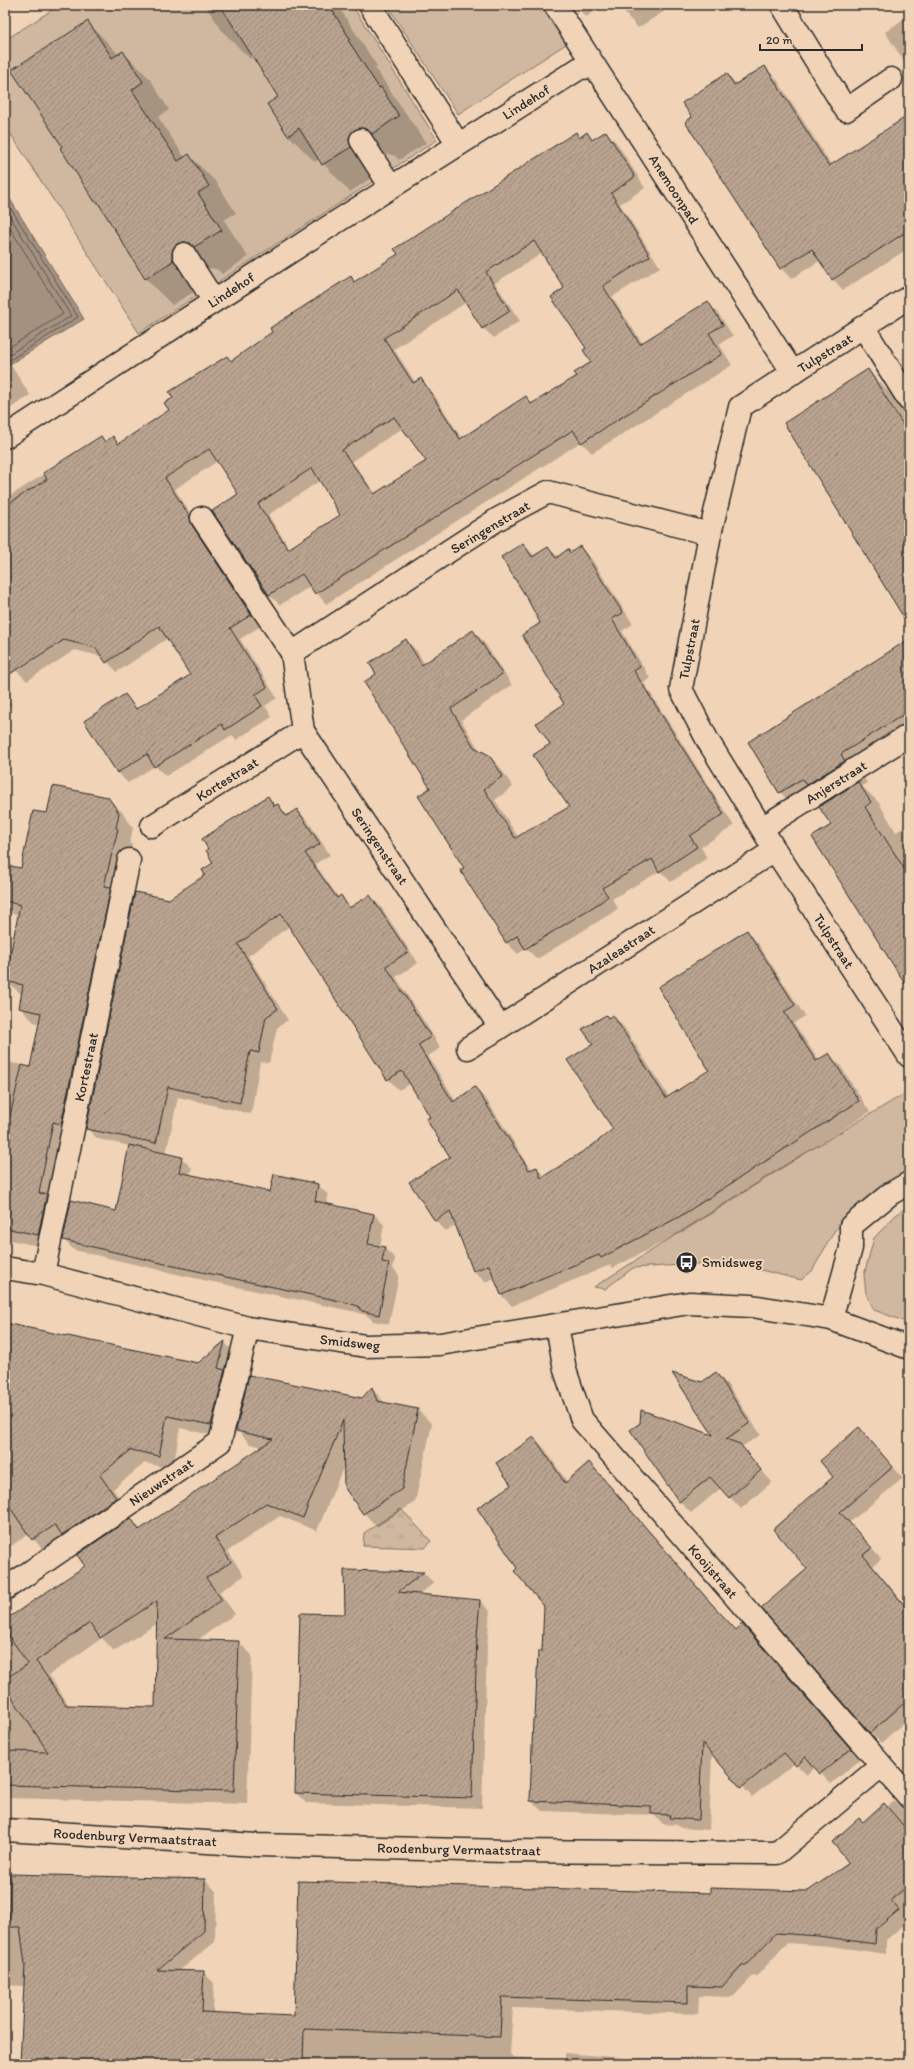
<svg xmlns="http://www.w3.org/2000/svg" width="914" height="2069" font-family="Itim,sans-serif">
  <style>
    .green { fill: #d0b8a0; stroke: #7e7266 }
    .park { fill: url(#park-tufts); stroke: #7e7266 }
    .water { fill: #a49180; stroke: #74685e }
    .shadow { fill: #0003; fill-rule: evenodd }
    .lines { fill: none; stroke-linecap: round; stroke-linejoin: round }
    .shore { stroke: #5b544d; stroke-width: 1 }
    .building { fill: url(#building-hatch); stroke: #2b2b2b; fill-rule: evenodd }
    .minor-casing { stroke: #2b2b2b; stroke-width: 25 }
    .minor { stroke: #f1d4b7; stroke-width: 22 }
    .labels { text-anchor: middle; stroke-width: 4; stroke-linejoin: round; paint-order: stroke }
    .street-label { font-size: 14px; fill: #2b2b2b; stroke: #f1d4b7 }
    .poi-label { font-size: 14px; fill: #2b2b2b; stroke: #f1d4b7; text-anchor: start }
  </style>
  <defs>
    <pattern id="park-tufts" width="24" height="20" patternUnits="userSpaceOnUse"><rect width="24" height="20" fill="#d0b8a0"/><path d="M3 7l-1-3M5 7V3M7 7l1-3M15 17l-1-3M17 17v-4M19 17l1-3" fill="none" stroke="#b39e8a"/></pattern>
    <pattern id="building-hatch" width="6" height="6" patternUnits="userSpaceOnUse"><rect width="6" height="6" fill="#baa490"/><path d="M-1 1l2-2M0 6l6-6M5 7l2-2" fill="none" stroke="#978676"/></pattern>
  </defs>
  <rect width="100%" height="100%" fill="#f1d4b7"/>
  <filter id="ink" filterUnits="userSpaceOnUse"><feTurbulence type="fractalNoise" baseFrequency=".025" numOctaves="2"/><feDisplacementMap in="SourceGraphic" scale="8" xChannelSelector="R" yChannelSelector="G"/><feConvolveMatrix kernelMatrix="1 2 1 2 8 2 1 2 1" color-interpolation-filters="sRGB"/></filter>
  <g filter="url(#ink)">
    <!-- green -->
    <path class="green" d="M60,5h292l85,135 -298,193 -134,-208v-85z
      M387,5h154l25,39 -108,70z
      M909,1091v78l-74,61 -23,41 -11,9 -72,-18 -96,6 -28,21 -11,-2 190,-121z
      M906,1208l3,4v111l-35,-13 -8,-17 -2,-18 10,-37 22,-23z"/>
    <!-- park -->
    <path class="park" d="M401,1509l30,32 -6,7 -62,-2 1,-13z"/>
    <!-- water -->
    <path class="water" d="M5,191l79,128 -79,48z"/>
    <!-- shadow -->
    <path class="shadow" d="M205,5h130l7,7 35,54 -2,2 51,75 -27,17 -4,-4 -7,-2 -7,2 -4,18 -27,18 -31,-33 -4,3 -27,-27 -8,-38 -26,-41 -4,3 -27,-27z
      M574,5h29l-17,12z
      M620,5h54l-36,23 -10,-11z
      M909,15v54l-24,-37z
      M88,22l31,33 4,-3 27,27 19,31 -11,7 27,41 4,-3 27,27 20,31 -12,7 24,37 -26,17 -4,-4 -7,-2 -7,2 -4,18 -28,17 -27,-27 -41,-68 -8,-8 -35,-54 3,-1z
      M765,67l11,11 56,88 77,-50v132l-66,42 -10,-11 -12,-19 -30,19 -10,-11 -88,-150 34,-43 10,9z
      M606,132l11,11 28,45 -25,16 40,63 -48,30 31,47 65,-41 10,10 15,23 -14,8 13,21 -140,88 -11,-11 -255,162 -15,-18 -31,19 -11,-10 -56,-84 27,-17 -22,-33 -43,28 86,137 -21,13 37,59 -12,8 7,11 -36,23 -4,-5 -66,41 -11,-10 -27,17 -10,-10 -33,-52 40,-25 13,13 53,-34 -23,-37 -51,34 -14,-15 -28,-7 -48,31 -22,-22v-160l96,-61 5,4 7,-4 6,6 51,-33 57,-54 5,5 119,-84 4,4 44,-28 176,-120 5,4 7,-4 6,6zM543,253l23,36 26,73 -14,15 -45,27 -7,-6 -64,41 -31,-49 -10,-10 -5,3 -22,-34 73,-47 16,26 11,10 26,-17 -25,-38zM403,428l25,33 -52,33 -24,-33zM321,480l20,36 -51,33 -22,-34z
      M5,356l25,39 -25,17z
      M868,370l22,23 13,20h6v211z
      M523,544l12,12 13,-8 10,9 10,-6 3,2 9,-6 11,11 42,66 -11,7 28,47 -6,5 90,143 -33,21 6,11 -36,24 -11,-11 -48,28 6,9 -6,5 -75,46 -11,-11 -8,6 -11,-11 -46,-72 4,-3 -34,-80 -53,-114 28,-34 11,11 8,14 48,-34 11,11 28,43 -51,35 19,31 9,5 11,11 13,20 -18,13 23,37 52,-30 -18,-62 13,-40 -24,-82z
      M909,641v106l-46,29 4,7 -5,3 17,17 17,29 13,-8v164l-76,-162 -7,-22 -3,-3 -21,14 -22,-23z
      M5,697l7,7 -7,6z
      M267,797l21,19 9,-6 11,11 22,34 -15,9 24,34 1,-1 11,10 19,-11 11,11 37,56 -22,14 45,71 -13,8 28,45 19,-12 11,10 46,71 5,-1 8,7 48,-30 21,-17 -20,-84 15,-26 4,-3 11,11 45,70 41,-27 37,-139 10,11 48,74 -11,7 25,38 10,-7 11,11 30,47 -180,116 -77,40 -3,-3 -98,41 -11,-11 -6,-17 -10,4 -11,-11 -18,-46 -10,6 -11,-11 16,-63 -20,-40 -20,-34 -12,7 -11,-11 -98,-153 -42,30 40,64 -11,8 -8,35 -9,-1 -9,52 -73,-17 -12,57 15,4 11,10 -2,7 81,18 4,-18 43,10 10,10 -2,9 48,10 10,11 -4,22 4,1 11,10 -2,10 6,7 -10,49 -16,-3 -5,-5 -12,-4 -167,-35 -115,-27 -10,-10 52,-28 14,-66 -32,-7 -11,-10 82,-229 38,-25z
      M108,798l15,15 10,15 -3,15 2,2 -13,52 -66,352 -48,-10v-176l3,3v-4l22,5 10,-43 -6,-2 -14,-14 2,-13 -17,-15 14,-65 -14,-3v-46l16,3 27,-55z
      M5,1335l193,29 27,-21 13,13 -13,82 -45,-10 -7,41 -28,-6 -32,26 16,23 -83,41 -17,-19 -24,16z
      M716,1373l11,11 34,51 -20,12 31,35 -31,27 -20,-21 -30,25 -11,-11 -49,-71 85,6 -14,-54z
      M372,1389l14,15 32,6 14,14 -17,78 -38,25 -13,-14 -19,-50 -28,68 -37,-15 -52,35 16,25 -25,16 16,22 -39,27 42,1 14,13 -5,149 -242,-6v-176l81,-56 45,-47 10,11 122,-83 -13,-3 -13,-14 125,-31zM158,1623l-2,85 -86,-1 -21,-32 53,-37 12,13z
      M859,1428l44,50 -54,45 32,36 -8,7 34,41 2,-2v113l-28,25 -11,-11 -62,-163 27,-92z
      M534,1438l11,11 22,33 32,-9 121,140 16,18 6,-6 11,11 107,124 -29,24 -15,-17 -9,8 -12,-12 -43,34 -40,-44 -3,77 -28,-2 -4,-3 -14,-1 -9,-9 -112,-4 -11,-10 14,-195 -27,-37 -6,-83z
      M345,1571l79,2 10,10 -16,12 62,6 10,10 -3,36 -5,161 -176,-5 -10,-10 50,-178z
      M895,1801l10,9h4v111l-23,19v14l-56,-8 -43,-3 -30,33h-4l-20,21 -34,-1 -1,18 -185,-6 -3,46 3,3 52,3v-7l61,5h62l5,5 21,1h-693l3,-78 -19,-1v-110l200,5 11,11 -1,51 -36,29 24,1 11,11 -1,31 82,3 416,-123 97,-2 43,-29 12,-40z
      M747,2060l32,1 3,3h-35z"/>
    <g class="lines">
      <!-- shore -->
      <path class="shore" d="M5,199l73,118 -73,46
        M5,208l66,108 -66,41
        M5,220l58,94 -58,36"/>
    </g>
    <!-- building -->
    <path class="building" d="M220,5h109l21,34 -2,1 31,48 2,-1 18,29 -27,18 -5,-5 -6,-1 -7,2 -4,5 -1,5 2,7 -29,18 -23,-37 -11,8 -21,-32 11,-7z
      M88,21l24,37 11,-7 20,31 -11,8 46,71 11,-7 20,32 -11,7 24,37 -28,17 -4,-4 -6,-1 -7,2 -4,5 -1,5 1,7 -28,18 -48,-78 -2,1 -35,-54 2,-2 -51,-76z
      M765,66l64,100 80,-51v115l-77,50 -20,-31 -32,20 -95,-147 7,-5 -10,-14 45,-30 7,12z
      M606,131l29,46 -24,16 39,63 -47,30 37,58 68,-43 15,24 -14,8 13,21 -141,89 -8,-13 -258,164 -13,-20 -33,21 -57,-84 26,-17 -29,-45 -44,29 25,39 2,8 59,90 -21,13 37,59 -12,8 7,11 -37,24 -3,-6 -68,43 -7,-13 -30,19 -33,-52 41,-27 11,15 54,-34 -31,-49 -53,37 -10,-15 -32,-8 -59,37v-171l42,-27 -4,-6 58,-37 4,6 8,-6 5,8 51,-34 -5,-7 9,-5 -4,-6 58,-36 4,5 41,-29 -2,-4 81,-52 3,6 44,-28 -4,-5 182,-117 3,6 8,-6 5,8zM534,241l30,47 -13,9 35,51 -3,2 8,12 -17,11 3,3 -46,28 -5,-8 -66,43 -39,-61 -8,5 -29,-45 74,-48 24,39 28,-18 -24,-39zM394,417l32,44 -52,33 -32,-44zM312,468l28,47 -52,34 -30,-45z
      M868,369l41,65v192l-125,-203z
      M523,543l9,14 16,-10 8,11 12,-9 2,4 10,-7 43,67 -11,6 28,48 -6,4 90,143 -34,22 7,11 -38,25 -7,-13 -50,29 6,8 -7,6 -76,47 -8,-13 -11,7 -46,-73 4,-2 -46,-72 12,-8 -66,-106 12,-8 -7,-11 37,-24 16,26 51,-35 29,44 -51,35 23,38 15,8 14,21 -19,13 31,49 54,-31 -36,-52 17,-11 -14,-21 28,-19 -42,-69 18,-12 -13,-25 -26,-41z
      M909,639v72l-68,43 4,7 -39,24 -4,-6 -23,14 -31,-51z
      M858,782l13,20 -6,5 44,69v114l-97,-153 19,-12 -12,-18z
      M53,786l55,11 11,16 -3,15 2,1 -14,57 7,1 -50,237 -8,-2 -14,71 8,1 -9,41 -33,-7v-109l4,1 13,-55 8,2 11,-54 -22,-5 4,-23 -18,-4 15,-76 -15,-4v-36l16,3 12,-57 14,2z
      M268,796l6,10 4,-2 8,12 11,-7 23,35 -15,9 32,45 4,-3 8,13 21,-13 38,57 -22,14 45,71 -13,8 35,57 22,-15 54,83 8,-3 4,11 52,-33 20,-16 -46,-69 26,-16 -11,-15 24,-14 2,3 5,-3 53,83 43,-28 -51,-83 89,-57 48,75 -11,7 32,49 13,-8 30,48 -180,116 -78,41 -2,-3 -98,40 -12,-30 -16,6 -23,-60 -15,10 -26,-39 41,-25 -24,-38 4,-2 -28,-46 -15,9 -106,-166 -43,30 40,65 -12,8 -7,36 -9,-2 -10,52 -72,-16 -12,56 -70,-14 49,-237 34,7 36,-24 -3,-5 11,-7 -7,-13 2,-1 -6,-10z
      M129,1145l53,12 -3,15 91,20 4,-18 44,10 -3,17 59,13 -6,30 17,3 -3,15 7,1 -10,52 -17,-4 -4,-5 -13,-4 -167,-35 -115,-27 8,-40 45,11z
      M5,1323l193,40 27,-22 -7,27 7,2 -14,55 -44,-9 -8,40 -28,-6 -31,25 16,23 -54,37 -7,-10 -23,15 -27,-40z
      M716,1372l34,51 -24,16 14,5 21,26 -32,28 -19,-21 -31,25 -49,-72 10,-7 1,-13 72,25 -41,-62 30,9z
      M249,1375l113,23 10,-11 5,14 41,8 -16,80 -39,25 -19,-27 -1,-67 -40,98 -37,-15 -51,35 16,24 -25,16 16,22 -57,39 74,2 -5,150 -229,-6v-34l43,1 -43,-65v-8l23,-15 -23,-34v-10l80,-54 -8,-11 54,-37 8,12 134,-91 -37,-8zM157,1601l-2,106 -89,-2 -30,-44 54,-38 10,15z
      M859,1427l34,40 -53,45 32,36 -9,7 46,56v88l-39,34 -109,-125 46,-39 -34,-40 60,-52 -13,-16z
      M534,1437l31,46 24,-21 121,140 26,28 6,-6 109,125 -31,25 -14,-17 -10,9 -12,-13 -43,35 -39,-45 -3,77 -30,-2 1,-3 -19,-1v-8l-121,-5 3,-82h2l3,-68h4l2,-45 -30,-35 3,-3 -40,-60 34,-23 -15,-22z
      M344,1570l80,2 -26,20 82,8 -3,36 -5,162 -177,-5 5,-180 45,1z
      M884,1803l25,29v53l-18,15 8,10 -23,19 -1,15 -57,-8 -42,-3 -30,32h-4l-20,22 -34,-1v17l-186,-6 -2,40 -196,-8 -1,35h-283l5,-100 -5,-37h-11l1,-53 195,5 -1,52 -47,39 47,1 -2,41 92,4 4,-135 412,12v-5l98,3 41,-28 -17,-21 27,-24 4,4z"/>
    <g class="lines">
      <defs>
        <path id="minor" d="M370,5l88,139
          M555,5l238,368
          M782,5l64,105 45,-31
          M361,140l30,47
          M184,254l30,47
          M909,297l-169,110 -30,127 -29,155 27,52 67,109 134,206
          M864,328l45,72
          M5,437l328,-213 247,-156 15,-1
          M202,518l90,135 11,78 197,296
          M292,653l206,-134 50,-27 162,42
          M152,826l151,-95
          M762,828l147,-93
          M468,1048l307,-198
          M5,1268l38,6 205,54 118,18 74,-2 249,-41 63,3 79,13 78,29
          M43,1274l86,-414
          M831,1319l20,-71v-22l39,-32 19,-11
          M557,1325l8,45 17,50 327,377
          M5,1589l215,-147 28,-114
          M5,1830l252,15 249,6 271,2 104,-87"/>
      </defs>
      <!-- minor casing -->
      <use href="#minor" class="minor-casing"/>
      <!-- minor -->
      <use href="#minor" class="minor"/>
    </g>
  </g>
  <!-- icons -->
  <defs>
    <symbol id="bus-disc" viewBox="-11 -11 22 22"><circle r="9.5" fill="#2b2b2b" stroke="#f1d4b7"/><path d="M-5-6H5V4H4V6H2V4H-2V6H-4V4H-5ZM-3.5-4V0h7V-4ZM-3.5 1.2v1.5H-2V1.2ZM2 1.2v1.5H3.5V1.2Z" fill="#fff"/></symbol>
  </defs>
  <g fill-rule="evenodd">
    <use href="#bus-disc" x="674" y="1250" width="25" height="25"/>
  </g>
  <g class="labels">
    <!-- street labels -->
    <g class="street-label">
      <text transform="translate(526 102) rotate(-32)" y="5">Lindehof</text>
      <text transform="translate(674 189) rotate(57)" y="5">Anemoonpad</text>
      <text transform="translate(231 290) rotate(-33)" y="5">Lindehof</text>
      <text transform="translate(825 353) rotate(-32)" y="5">Tulpstraat</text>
      <text transform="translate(490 527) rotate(-31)" y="5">Seringenstraat</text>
      <text transform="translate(689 649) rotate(-79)" y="5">Tulpstraat</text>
      <text transform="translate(227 779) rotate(-32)" y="5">Kortestraat</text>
      <text transform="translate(836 782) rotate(-32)" y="5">Anjerstraat</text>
      <text transform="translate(380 846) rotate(56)" y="5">Seringenstraat</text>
      <text transform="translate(834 941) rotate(57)" y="5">Tulpstraat</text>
      <text transform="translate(621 949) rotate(-33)" y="5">Azaleastraat</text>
      <text transform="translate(86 1067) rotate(-78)" y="5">Kortestraat</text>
      <text transform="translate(350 1342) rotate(6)" y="5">Smidsweg</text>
      <text transform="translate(161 1482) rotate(-34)" y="5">Nieuwstraat</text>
      <text transform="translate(713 1571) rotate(49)" y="5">Kooijstraat</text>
      <text transform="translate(135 1837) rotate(3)" y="5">Roodenburg Vermaatstraat</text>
      <text transform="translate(459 1849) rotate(1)" y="5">Roodenburg Vermaatstraat</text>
    </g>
    <!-- poi labels -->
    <g class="poi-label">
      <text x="702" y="1267">Smidsweg</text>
    </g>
  </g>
  <!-- margin -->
  <rect width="914" height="2069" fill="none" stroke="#f1d4b7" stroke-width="20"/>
  <rect x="10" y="10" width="894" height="2049" fill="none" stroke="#2b2b2b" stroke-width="1.5" filter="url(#ink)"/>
  <!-- scale -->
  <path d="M760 44v6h102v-6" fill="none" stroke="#2b2b2b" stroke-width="2"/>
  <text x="766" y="44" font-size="12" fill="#2b2b2b" stroke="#f1d4b7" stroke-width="3" paint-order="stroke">20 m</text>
</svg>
